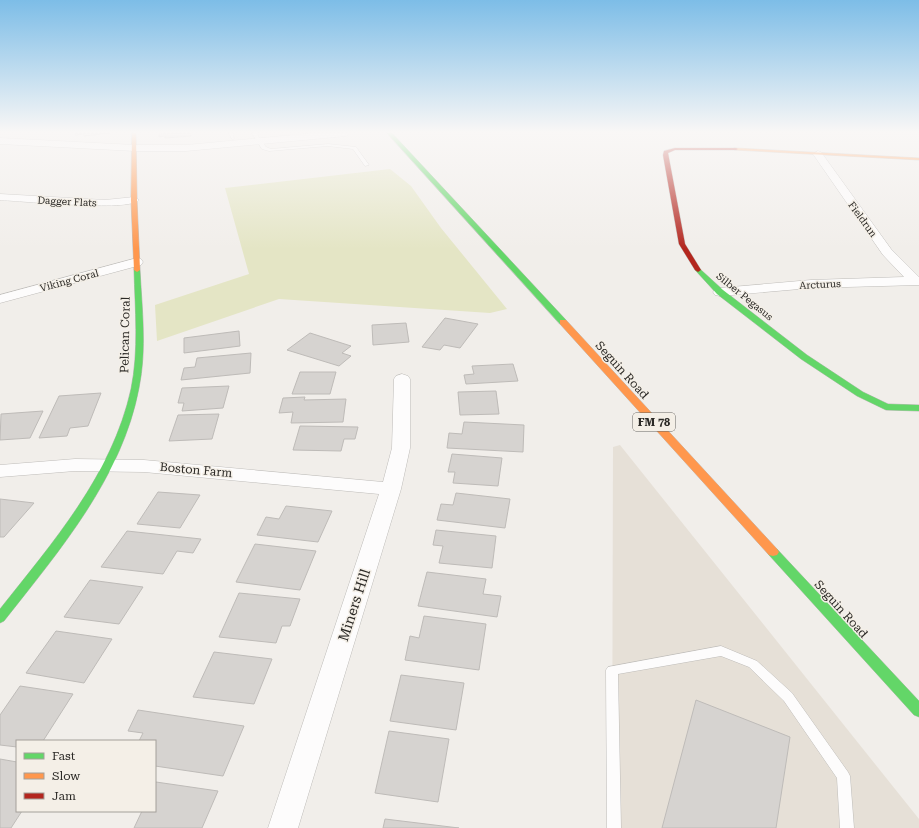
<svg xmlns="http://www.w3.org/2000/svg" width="919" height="828" font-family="'Roboto Serif',serif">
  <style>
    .built { fill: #e6e0d7 }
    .green { fill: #e4e5c5 }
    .building { fill: #d6d3d0; stroke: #bebbb8 }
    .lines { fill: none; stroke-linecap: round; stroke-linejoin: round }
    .lane-casing { stroke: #bebcb9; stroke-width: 1 }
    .street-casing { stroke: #bebcb9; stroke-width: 1 }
    .fast-casing { stroke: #bebcb9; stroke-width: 1 }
    .slow-casing { stroke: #bebcb9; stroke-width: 1 }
    .jam-casing { stroke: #bebcb9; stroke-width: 1 }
    .lane { fill: #fdfcfc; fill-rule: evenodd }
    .street { fill: #fdfcfc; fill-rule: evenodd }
    .fast { fill: #63d668; fill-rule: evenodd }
    .slow { fill: #ff974d; fill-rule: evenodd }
    .jam { fill: #b3261e; fill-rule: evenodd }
    .labels { text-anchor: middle; stroke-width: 3; stroke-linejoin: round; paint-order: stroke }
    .far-street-label { font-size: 10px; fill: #2b2926; stroke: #f4efe7 }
    .shield { fill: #f4efe7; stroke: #676460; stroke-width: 1 }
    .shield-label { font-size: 11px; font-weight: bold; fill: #2b2926 }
    .street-label { font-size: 12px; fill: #2b2926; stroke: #f4efe7 }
    .near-street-label { font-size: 14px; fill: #2b2926; stroke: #f4efe7 }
  </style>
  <rect width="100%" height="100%" fill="#f1eeea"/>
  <!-- built -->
  <path class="built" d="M620,445l299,374v9h-307l1,-381z"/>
  <!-- green -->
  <path class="green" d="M390,169l21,17 30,42 66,81 -17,4 -211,-14 -122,42 -2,-36 94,-31 -24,-86z"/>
  <!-- building -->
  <path class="building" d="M75,133h35l-26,3v-2l-9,1z
    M191,133v3l-26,2v-2l-6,1v-3z
    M445,318l33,6 -18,24 -16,-3 -4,5 -18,-3z
    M406,323l3,19 -36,3 -1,-20z
    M239,331l1,15 -56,7v-15z
    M310,333l41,13 -9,7 9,3 -12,10 -52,-16z
    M251,353l-1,20 -69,7 3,-12 11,-1 2,-9z
    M513,364l5,17 -52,3 -2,-9 10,-1 -2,-8z
    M300,372h36l-6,22h-38z
    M229,386l-6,22 -41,3 2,-8h-6l4,-15z
    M496,391l3,23 -39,1 -2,-23z
    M101,393l-13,33 -18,2 -3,8 -28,2 20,-42z
    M305,397l-1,3 42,-1 -3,23 -52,1 2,-11 -14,1 4,-15z
    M43,411l-13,27 -30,2 1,-26z
    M219,414l-7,25 -43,2 9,-26z
    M464,422l60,3 -1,27 -76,-4 2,-15 13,1z
    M300,426l58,1 -3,12h-11l-3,12 -48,-1z
    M452,454l50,4 -4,28 -45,-3 2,-11h-7z
    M158,492l42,3 -20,33 -43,-4z
    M456,493l54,6 -5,29 -68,-8 4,-16 12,1z
    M0,499l34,4 -30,34h-4z
    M286,506l46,5 -14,31 -61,-7 9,-18 13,2z
    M436,530l60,6 -4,32 -53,-5 4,-17 -10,-1z
    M127,531l74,8 -8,14 -16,-2 -14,23 -62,-7z
    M255,544l61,7 -16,39 -64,-8z
    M427,572l59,7 -3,15 18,2 -4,21 -79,-11z
    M90,580l53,7 -24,37 -55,-7z
    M239,593l61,6 -10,27h-8l-6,17 -57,-6z
    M424,616l62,8 -7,46 -74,-10 5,-24 9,2z
    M56,631l56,8 -28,44 -58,-10z
    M214,652l58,7 -18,45 -61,-7z
    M401,675l63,8 -8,47 -66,-9z
    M20,686l53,8 -30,47h-26v6l-17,-2v-30z
    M696,700l94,37 -14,91h-114z
    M138,710l106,16 -21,50 -68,-10v-25h-16l4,-8 -15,-2z
    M389,731l60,8 -11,63 -63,-9z
    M0,759l17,3v49h5l-11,17h-11z
    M156,782l62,9 -16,37h-68l8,-17h13v-26z
    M385,819l74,9h-76z"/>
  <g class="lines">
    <defs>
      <path id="lane" d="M229,133h4l1,6h-2z
        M252,133h4l10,14 5,2 57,-5 28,3 13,18 -4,1 -12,-17 -25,-3 -59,5 -7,-2z
        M721,646l36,15 35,32 56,79 2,4 4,52h-14l-3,-50 -53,-77 -35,-34 -28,-11 -103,18 3,154h-14l-1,-158 2,-3z"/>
      <path id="street" d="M315,133h35l-4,3 -160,15h-51l-135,-7v-6l135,7h51z
        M818,151l3,1 70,97 28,28v8l-108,3 -91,8 -5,-1 -2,-3 2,-3 5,-1 91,-8 93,-3 -21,-22 -70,-101z
        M0,194l105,6 29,-3 5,3c-9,12 -119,1 -139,0z
        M137,258l4,1 2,3 -2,3 -141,38v-8z
        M402,374l6,2 2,3v69l-9,41 -103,339h-30l111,-334 -235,-22 -69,-1 -75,6v-12l75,-6 69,1 239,22 9,-34 2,-69 2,-3z"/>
      <path id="fast" d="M387,133h5l174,187v4h-6z
        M137,268l3,2c2,39 7,79 -1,118 -17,90 -80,163 -135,233l-4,2v-14c53,-67 112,-134 131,-220 8,-39 4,-80 3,-119z
        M698,268l2,1 23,21 84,65 56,37 25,12 31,1v6l-33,-1 -29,-14 -56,-37 -84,-65 -21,-23 -1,-1z
        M773,548l4,1 142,152v16l-5,-2 -145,-160 -2,-3 2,-3z"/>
      <path id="slow" d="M132,133h4l1,67 3,70 -3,2 -3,-2 -3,-70z
        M736,148l183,10v2l-185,-10v-2z
        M560,320h6l211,229 2,3 -2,3 -4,1 -4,-1 -209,-231z"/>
      <path id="jam" d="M675,148h61l2,1 -2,1h-61l-7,3 17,91 16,26 -3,2 -3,-2 -16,-26 -16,-89 1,-4z"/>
    </defs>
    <!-- lane casing -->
    <use href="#lane" class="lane-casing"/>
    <!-- street casing -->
    <use href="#street" class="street-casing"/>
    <!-- fast casing -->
    <use href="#fast" class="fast-casing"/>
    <!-- slow casing -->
    <use href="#slow" class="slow-casing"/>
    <!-- jam casing -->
    <use href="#jam" class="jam-casing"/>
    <!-- lane -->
    <use href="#lane" class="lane"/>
    <!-- street -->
    <use href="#street" class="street"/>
    <!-- fast -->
    <use href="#fast" class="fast"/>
    <!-- slow -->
    <use href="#slow" class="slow"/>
    <!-- jam -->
    <use href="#jam" class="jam"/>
  </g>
  <!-- sky -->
  <linearGradient id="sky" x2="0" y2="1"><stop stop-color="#7dbde7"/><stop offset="0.53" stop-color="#f9f7f6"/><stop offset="1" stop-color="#f9f7f6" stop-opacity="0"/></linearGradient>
  <rect width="919" height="249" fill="url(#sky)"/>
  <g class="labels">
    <!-- far-street labels -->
    <g class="far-street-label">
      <text transform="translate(67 201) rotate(3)" y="4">Dagger Flats</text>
      <text transform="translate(863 219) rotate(54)" y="4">Fieldrun</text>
      <text transform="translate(69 280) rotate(-15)" y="4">Viking Coral</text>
      <text transform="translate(820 284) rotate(-3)" y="4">Arcturus</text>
      <text transform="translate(745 296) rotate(39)" y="4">Silber Pegasus</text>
    </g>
    <!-- shield labels -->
    <rect class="shield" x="633" y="413" width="42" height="18" rx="3"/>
    <g class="shield-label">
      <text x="654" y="426">FM 78</text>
    </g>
    <!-- street labels -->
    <g class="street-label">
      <text transform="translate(125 335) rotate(-89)" y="4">Pelican Coral</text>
      <text transform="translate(622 370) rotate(48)" y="4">Seguin Road</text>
      <text transform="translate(196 470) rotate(5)" y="4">Boston Farm</text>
      <text transform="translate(841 609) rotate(48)" y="4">Seguin Road</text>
    </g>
    <!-- near-street labels -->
    <g class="near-street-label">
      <text transform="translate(354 605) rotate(-72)" y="5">Miners Hill</text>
    </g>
  </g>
  <!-- legend -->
  <rect x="16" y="740" width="140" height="72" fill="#f4efe7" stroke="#a4a09a"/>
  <rect x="24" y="753" width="20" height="6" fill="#63d668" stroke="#a4a09a"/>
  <text x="52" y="760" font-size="12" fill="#2b2926">Fast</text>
  <rect x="24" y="773" width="20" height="6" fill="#ff974d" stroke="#a4a09a"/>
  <text x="52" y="780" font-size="12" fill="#2b2926">Slow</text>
  <rect x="24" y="793" width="20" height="6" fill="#b3261e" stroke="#a4a09a"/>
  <text x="52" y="800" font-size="12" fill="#2b2926">Jam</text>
</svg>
